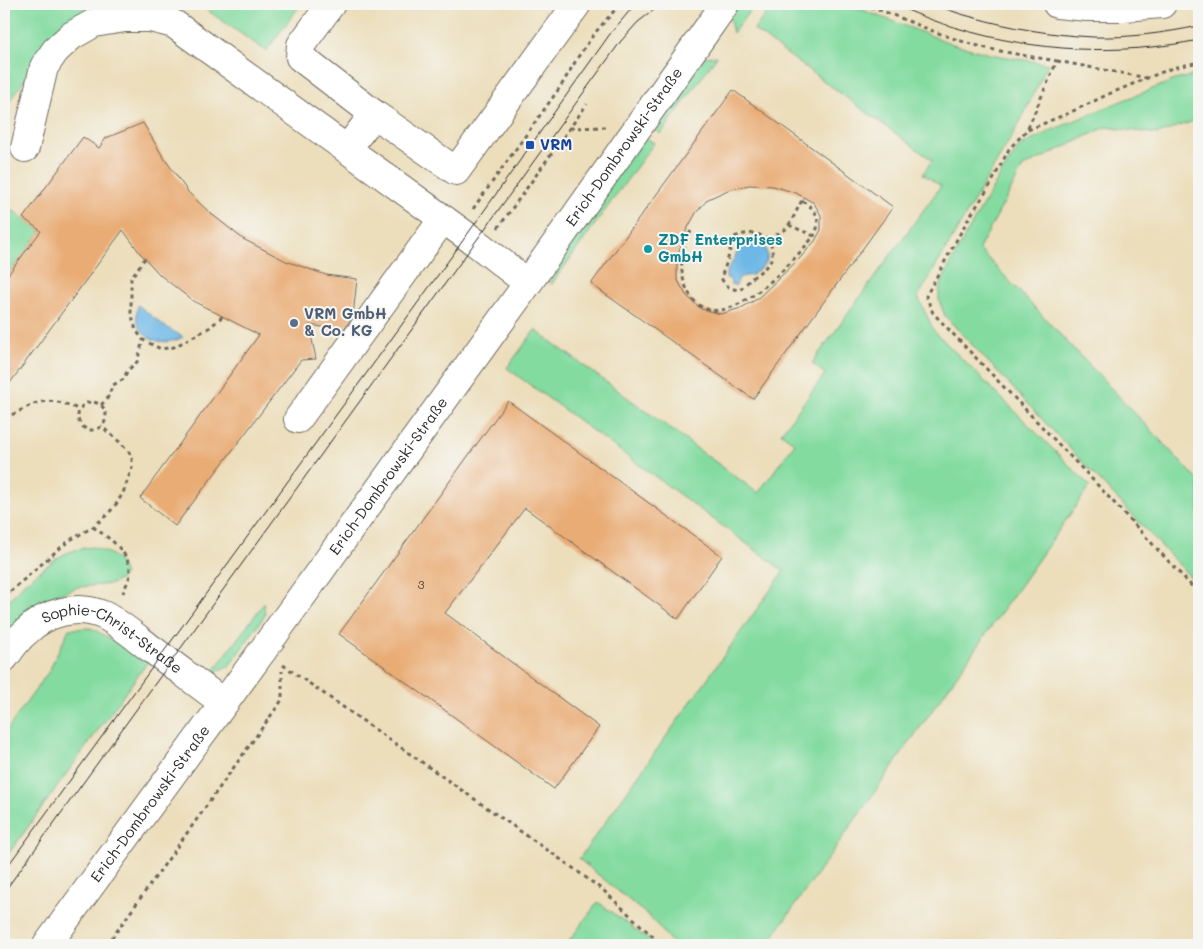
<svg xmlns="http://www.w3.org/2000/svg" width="1203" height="949" font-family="Mali,sans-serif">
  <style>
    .green { fill: #83dba0; stroke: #578366 }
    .water { fill: #6eb8e7; stroke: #4c7289 }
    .building { fill: #e9ac75; fill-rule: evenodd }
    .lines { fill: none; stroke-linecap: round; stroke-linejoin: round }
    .minor-casing { stroke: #6f6a5d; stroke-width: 30 }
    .path { stroke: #6f6a5d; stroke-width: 3; stroke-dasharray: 4 4; stroke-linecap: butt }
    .minor { stroke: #fff; stroke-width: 28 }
    .tram { stroke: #2b2b2b; stroke-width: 1 }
    .transit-dot { fill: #1a4fb4; stroke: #f6f6f2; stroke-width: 2 }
    .culture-dot { fill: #0f9aa8; stroke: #f6f6f2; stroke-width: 2 }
    .service-dot { fill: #5c6f8a; stroke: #f6f6f2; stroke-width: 2 }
    .labels { text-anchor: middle; stroke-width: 4; stroke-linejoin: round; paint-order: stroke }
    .number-label { font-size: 12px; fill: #5a4b3e }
    .transit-label { font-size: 15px; font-weight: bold; fill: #164399; stroke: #f6f6f2; text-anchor: start }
    .street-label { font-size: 15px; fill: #2b2b2b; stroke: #f6f6f2 }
    .culture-label { font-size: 15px; font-weight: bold; fill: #0d838f; stroke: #f6f6f2; text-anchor: start }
    .service-label { font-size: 15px; font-weight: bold; fill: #4e5e75; stroke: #f6f6f2; text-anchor: start }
  </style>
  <rect width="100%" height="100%" fill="#f6f6f2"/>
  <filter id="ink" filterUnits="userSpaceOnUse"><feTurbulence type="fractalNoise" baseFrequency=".02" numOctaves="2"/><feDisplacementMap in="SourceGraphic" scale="10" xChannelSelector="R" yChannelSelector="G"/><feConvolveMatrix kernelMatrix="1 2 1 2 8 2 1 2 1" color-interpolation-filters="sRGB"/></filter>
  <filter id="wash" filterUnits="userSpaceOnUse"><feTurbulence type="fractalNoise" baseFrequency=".0096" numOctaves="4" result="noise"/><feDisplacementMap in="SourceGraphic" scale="20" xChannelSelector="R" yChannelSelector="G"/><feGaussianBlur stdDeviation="1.12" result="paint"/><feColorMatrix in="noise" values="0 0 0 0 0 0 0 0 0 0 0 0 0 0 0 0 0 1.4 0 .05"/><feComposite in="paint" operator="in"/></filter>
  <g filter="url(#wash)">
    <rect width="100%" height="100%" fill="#ecdebb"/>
    <!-- green -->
    <path class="green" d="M4,4h177l-5,7 -121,26 -51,72z
      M198,4h103l-35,47z
      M739,4h16l-22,29 -4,-17z
      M773,4h74l106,40 37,10 58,10 -28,58 -102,175 16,34 156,155 -323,459h-93l-23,-27 -72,-59 205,-288 -277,-203 28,-38 223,163 37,-50 -14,-10 44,-59 -13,-11 129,-177 -18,-12 9,-14 -178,-130z
      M717,56l-56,78 -11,-8 50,-69z
      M1199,74v45l-41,15 -52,-7 -83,40 -44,82 220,232v105l-254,-270 -6,-16v-10l4,-11 22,-43 36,-62 18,-27 31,-16 69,-29 56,-22z
      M643,136l11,7 -103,142 -3,-18z
      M4,204l37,27 -37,49z
      M93,547c16,6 27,9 32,28l-4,4 -9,5 -34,3 -37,15 -17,12 -20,25v-33l20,-23 32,-24 12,-7 16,-4z
      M264,603l1,12 -36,51 -16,6z
      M91,628l58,32 -145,200v-126l45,-63 20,-42z
      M598,902l55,41 2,2h-89z"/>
    <!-- water -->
    <path class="water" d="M746,241l13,2 6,3 2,8v6l-6,8 -9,7 -12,2 -3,5 -1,4 -5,-2 -1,-5 -4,-1v-5l8,-14 7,-16z
      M138,305l26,21 19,11c-17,10 -41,4 -46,-16 -1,-6 0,-11 1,-16z"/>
    <g id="blocks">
      <!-- building -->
      <path class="building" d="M733,90l160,117 -140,192 -162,-115zM749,185l24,1 23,7 18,10 7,12v15l-6,11 -15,17 -43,41 -16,9 -20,6 -20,-5 -15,-14 -9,-16v-22l8,-24 11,-20 12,-14 20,-9z
        M143,123l19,32 26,37 21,20 34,27 43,22 40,14 31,4 -4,37 -10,14 -34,-5 7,34 -15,1 -126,166 -35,-28 119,-163 -66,-34 -33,-26 -20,-22 -17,-23 -119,161v-111l37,-49 -18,-13 60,-81 16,11 7,-10z
        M508,401l214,155 -44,63 -153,-111 -80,105 154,114 -45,62 -215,-155z"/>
    </g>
  </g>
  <g filter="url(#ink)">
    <use href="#blocks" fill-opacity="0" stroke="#6f6a5d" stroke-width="1"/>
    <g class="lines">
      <defs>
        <g id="minor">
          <path d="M331,4l-30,41 -1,12 74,57 82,57 121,-167"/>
          <path d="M1057,4l30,3h37l38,-3"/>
          <path d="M25,148l19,-81 11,-16 16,-15 23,-13 31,-5h25l24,6 301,218 53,41"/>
          <path d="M347,149l27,-35"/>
          <path d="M298,419l145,-200"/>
          <path id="s1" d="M4,658c7,-9 13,-19 22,-26 20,-20 51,-28 77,-17 15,7 34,23 47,33 25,18 49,37 74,55"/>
          <path id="s2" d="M47,945l216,-295 265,-367 197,-279"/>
        </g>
      </defs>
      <!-- minor casing -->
      <use href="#minor" class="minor-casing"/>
      <!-- path -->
      <path class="path" d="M863,4c36,12 70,29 108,40 28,8 57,12 86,17l-30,69 -18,19 -18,35 -24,37 -41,75 7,17 158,165 108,116
        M1057,61l90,17
        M570,128l35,-1
        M1028,130l43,-18 40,-19 61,-25 27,-6
        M802,201c15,8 20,20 12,35
        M473,209l88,-123 17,-29 16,-23 26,-30
        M498,228l89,-124
        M691,231c-9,18 -13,38 -5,56 27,65 105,-23 128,-51l-25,-11
        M769,239c-14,-7 -20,-7 -35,-2 -3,7 -4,14 -6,21 -2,7 -5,13 -7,20 5,9 9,11 19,12 4,-4 8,-8 12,-12 15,-12 26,-17 17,-39l17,-10 6,-9 11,-22
        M145,258l-14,20v35l5,17 7,10 18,9 13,-2 35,-19 14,-12
        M78 416a14 14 0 1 1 28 0a14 14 0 1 1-28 0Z
        M101,405l6,-6 6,-14 11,-6 3,-8 10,-9 6,-22
        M4,416c9,0 17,-6 25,-10 17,-8 34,-5 50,4
        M93,527c16,11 38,25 37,48 -1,5 -5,12 -7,18
        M4,597l49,-43 17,-14 23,-13 15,-13 9,-11 6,-10 9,-25v-9l-3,-7 -7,-8 -21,-18
        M283,665l290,203 31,23 58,54
        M107,945l175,-245v-29"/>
      <!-- minor -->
      <use href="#minor" class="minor"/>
      <!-- tram -->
      <path class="tram" d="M893,4c21,9 42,18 64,24 79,24 162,28 242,12
        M932,4c13,4 26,10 40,13 39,11 80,18 121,20 35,1 72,-4 106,-11
        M4,871l450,-618 156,-219 22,-26 5,-4
        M4,892l617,-851 17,-19 24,-18"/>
    </g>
  </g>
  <!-- markers -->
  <rect class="transit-dot" x="525" y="140" width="10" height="10" rx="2.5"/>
  <circle class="culture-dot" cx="648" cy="249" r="5"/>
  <circle class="service-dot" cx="294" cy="323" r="5"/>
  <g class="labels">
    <!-- number labels -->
    <g class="number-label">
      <text x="421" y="589">3</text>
    </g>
    <!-- transit labels -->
    <g class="transit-label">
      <text x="540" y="150">VRM</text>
    </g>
    <!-- street labels -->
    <g class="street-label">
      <text dy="5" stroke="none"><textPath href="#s2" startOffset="985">Erich-Dombrowski-Straße</textPath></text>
      <text dy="5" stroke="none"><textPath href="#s2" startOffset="580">Erich-Dombrowski-Straße</textPath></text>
      <text dy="5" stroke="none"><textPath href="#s1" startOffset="134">Sophie-Christ-Straße</textPath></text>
      <text dy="5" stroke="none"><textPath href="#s2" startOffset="175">Erich-Dombrowski-Straße</textPath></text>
    </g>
    <!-- culture labels -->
    <g class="culture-label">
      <text x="658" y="245">ZDF Enterprises<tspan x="658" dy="17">GmbH</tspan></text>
    </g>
    <!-- service labels -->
    <g class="service-label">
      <text x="304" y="319">VRM GmbH<tspan x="304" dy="17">&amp; Co. KG</tspan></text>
    </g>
  </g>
  <!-- margin -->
  <rect width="1203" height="949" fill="none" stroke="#f6f6f2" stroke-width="20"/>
</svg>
